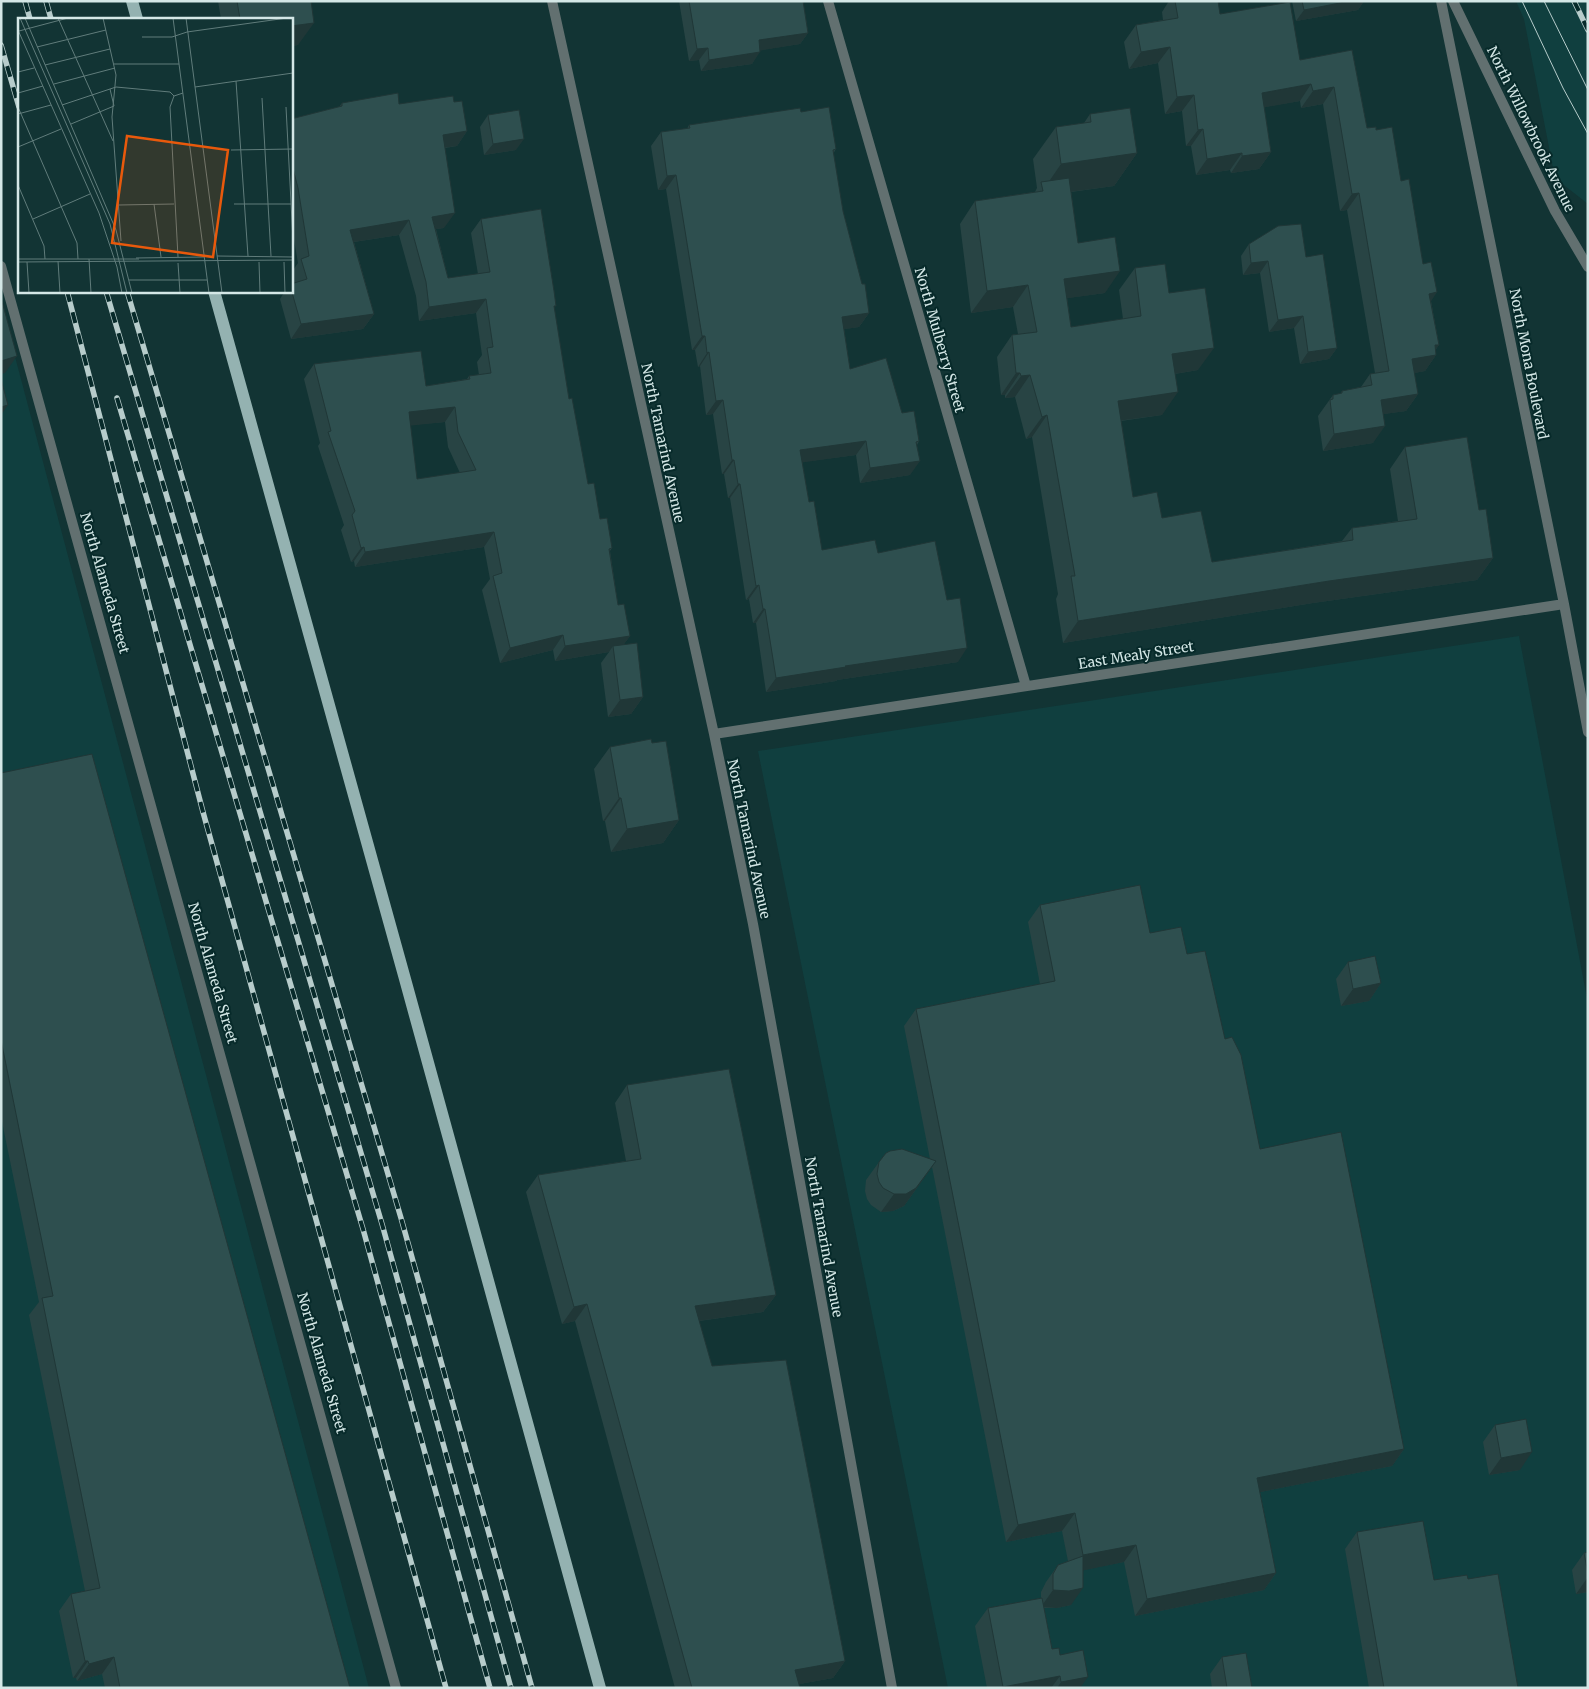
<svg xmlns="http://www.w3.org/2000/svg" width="1589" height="1689" font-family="Merriweather,serif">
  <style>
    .built { fill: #103f3f }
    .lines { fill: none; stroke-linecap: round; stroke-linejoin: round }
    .minor { stroke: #627070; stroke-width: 10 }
    .tertiary { stroke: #627070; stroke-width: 10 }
    .primary { stroke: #94b2b1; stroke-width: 12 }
    .tram { stroke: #b7cccb; stroke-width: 1 }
    .rail-casing { stroke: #b7cccb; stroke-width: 5.5 }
    .rail { stroke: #072a2a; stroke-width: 4; stroke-dasharray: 11; stroke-linecap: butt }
    .wall { fill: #284444; fill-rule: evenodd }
    .shaded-wall { fill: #203737 }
    .building { fill: #2e4f4f; stroke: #203737; fill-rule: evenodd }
    .labels { text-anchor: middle; stroke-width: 4; stroke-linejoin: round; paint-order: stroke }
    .street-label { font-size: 14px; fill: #d4e7e6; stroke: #072a2a }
    .inset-road { fill: none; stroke: #607c7b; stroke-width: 1 }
    .view { fill: #e8590c; fill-opacity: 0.15; stroke: #e8590c; stroke-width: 2.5 }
    .inset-edge { fill: none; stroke: #d4e7e6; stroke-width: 2.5 }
  </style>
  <rect width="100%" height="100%" fill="#123434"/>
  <!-- built -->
  <path class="built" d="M1516,1h72v203l-33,-26 -31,-159z
    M1,304l368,1384h-368z
    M1519,636l69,368v684h-640l-190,-937z"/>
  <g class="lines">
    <!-- minor -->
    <path class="minor" d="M552,1l162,733 39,190 139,764
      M828,1l198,685
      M1441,1l123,603 24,128
      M1453,1l102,210 33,56
      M714,734l850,-130"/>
    <!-- tertiary -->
    <path class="tertiary" d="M1,266l395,1422"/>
    <!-- primary -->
    <path class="primary" d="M132,1l5,18
      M214,291l191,688 195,709"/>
    <!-- tram -->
    <path class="tram" d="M1522,1l41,87 25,46
      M1544,1l44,89"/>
    <defs>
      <path id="rail" d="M25,1l5,18
        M46,1l5,18
        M1574,1l14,29
        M1,45l18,62
        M67,291l136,521 243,876
        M106,291l276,933 129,464
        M127,291l274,927 131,470
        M117,398l246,831 127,459"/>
    </defs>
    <!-- rail casing -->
    <use href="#rail" class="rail-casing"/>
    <!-- rail -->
    <use href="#rail" class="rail"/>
  </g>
  <!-- wall -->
  <path class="wall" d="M218,1h93l-13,44 -7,1v-27h-70z
    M679,1h124l5,32 -8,11 -40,6 -8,14 -51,7 -2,-11 -10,1z
    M1169,1h6l45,13 80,46 52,-10 15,78 9,2 25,51 22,83 8,37 8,44 -3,4v6l-11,16 -11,2 4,21 -12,17 -23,3 -10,29 -50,8 -5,-35 15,-21 7,-1 2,-3 19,-4 9,-13 5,-1 -28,-163 -7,1 -17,-107 -22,4 -1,-7 -36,6 7,45 -12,17 -28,4 -1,-3 -34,5 -5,-29h-5l-4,-35 -17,3 -7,-51 -29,6 -5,-27 12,-17 27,-5 -1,-8z
    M1292,1h72l-6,9 -62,11z
    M454,102l13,29 -10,15 -12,2 -1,80 -8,1 12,49 30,-4 -7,-41 10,-14 73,90 15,90 19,85 12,35 12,29 -2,3 8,54 12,31 -7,9 20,52 -12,17 -23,3 -7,-54 8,-11 -54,9 -2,-11 -53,13 -18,-73 8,-11 -6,-32 -129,20 -1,-6 -3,1 -10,-32 3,-5 -26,-79 2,-3 -16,-64 10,-15 112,22 41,-7 2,-3 10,-1 -2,-13 5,-7 -6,-42 -57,8 -3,-25 -17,-61 -45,7 20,72 -11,15 -72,10 -11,-40 5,-8h6v-7l3,-1 -3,-10 7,-10 -7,-41v-103l48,-12 3,-4 57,1zM445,422l3,25 12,26 -43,6 -7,-54z
    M801,112l35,37 -3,5 10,57 26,102 -10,14 -15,2 6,40 52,44 17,28 -2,4 -7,30 -50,8 -4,-28 -54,7 7,40 13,48 56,3 80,109 -121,18 -1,1 -70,11 -10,-69h-3l-4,-24 -3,1 -16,-102h-2l-4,-24h-2l-9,-60 -7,1 -6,-49 -2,1 -3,-17h-3l-26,-161 -8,1 -7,-44 10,-14 26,-3 2,-4z
    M1090,114l47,39 -23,33 -43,6 7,51 27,50 -38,5 4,29 52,-8 -4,-29 16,-22 34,25 29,77 -23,4 -13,41 -41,6 12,76 29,21 50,44 130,-21 10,-13 46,-7 -8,-52 15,-22 74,63 14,48 -16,22 -164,23 -250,40 -7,-44 2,-5 -26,-157 -6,2 -11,-42 -10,1v-3h-4l-4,-38 15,-22 6,-1 -5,-27 -42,6 -11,-89 15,-23 60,-9 2,-4 -4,-29 23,-32 28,-4z
    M488,115l28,35 -32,5 -4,-28z
    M1249,244l57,13 31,91 -8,11 -29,5 -6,-36 -25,4 -9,-59 -17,2 -2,-19z
    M652,743l27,77 -16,23 -52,9 -6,-31h-2l-9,-52 16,-22z
    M1,773l349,915h-245l-3,-14 -25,7 -1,-3h-3l-14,-67 12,-17 14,-3 -56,-276 10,-13 -38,-185z
    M1040,905l110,28 37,21 38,85 35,110 144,300 -12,17 -132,26 16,81 -12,17 -129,26 -11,-54 -41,8 -12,35 -14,3h-13l8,41 8,6 20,33h-93l-12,-62 13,-18 53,-10v-6l5,-10 12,-17 10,-4 -6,-30 -56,11 -74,-375 -28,39 -11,5 -12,1 -10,-7 -4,-6 -2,-8 1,-11 13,-18 51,-3 -26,-133 12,-17 124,-25 -12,-62z
    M1348,962l33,21 -12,18 -28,5 -5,-27z
    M627,1085l149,210 -13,17 -64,9 13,45 133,295 -12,17 -34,6 1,4h-125l-100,-367 -13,3 -36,-132 12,-17 88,-14 -11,-58z
    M1495,1425l25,45 -31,5 -6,-33z
    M1357,1532l77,48 34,-1 50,109h-149l-24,-139z
    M1588,1552v40l-12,2 -4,-24 12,-17z
    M1222,1657l30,31h-40l-2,-14z"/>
  <!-- shaded-wall -->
  <path class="shaded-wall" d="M1350,1h14l-6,9 -62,11 8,-11z
    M314,23l-16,22 -7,1v-20z
    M808,33l-8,11 -49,8 8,-12z
    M1170,47l-12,16 -29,6 12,-17z
    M708,48l-9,12 -10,1 8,-12z
    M760,52l-8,12 -51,7 8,-11z
    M1311,84l-11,17 -50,9 12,-17z
    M1334,87l-11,17 -22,4 12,-17z
    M1194,95l-12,16 -17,3 12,-17z
    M1203,129l-12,17h-5l12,-16z
    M467,131l-10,15 -24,3 10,-14z
    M524,139l-8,11 -32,5 9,-11z
    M1271,152l-12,17 -28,4 11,-17z
    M1137,153l-23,33 -75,10 22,-32z
    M1242,153l-12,17 -34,5 11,-16z
    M676,175l-10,14 -8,1 9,-14z
    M1359,193l-12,17 -7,1 12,-17z
    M455,213l-11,15 -22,3 10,-14z
    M409,220l-10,15 -59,9 10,-14z
    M1268,261l-8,12 -17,2 8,-12z
    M1120,271l-15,22 -57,8 16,-22z
    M1028,285l-15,22 -42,6 16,-22z
    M1437,292l-11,17 3,-15z
    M486,299l-10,14 -57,8 10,-14z
    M869,313l-10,14 -27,4 10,-14z
    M374,314l-11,15 -72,10 10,-15z
    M1303,316l-9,12 -25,4 9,-12z
    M702,336h3l-10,14h-3z
    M1435,345h4l-8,11 5,-1 -11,16 -25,5 12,-17z
    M1214,348l-16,22 -42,7 16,-23z
    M1337,348l-8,11 -29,5 8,-12z
    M709,352l-9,14 -2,1 9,-14z
    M17,356l-12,17 -4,1v-13z
    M1016,373h4l-15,22h-4z
    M1030,375l-15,22 -10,1 16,-22z
    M1178,392l-16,23 -60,8 16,-22z
    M1418,394l-12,17 -36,5 11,-16z
    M723,400l-10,14 -7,1 10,-14z
    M8,405l-7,10v-8z
    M455,407l-10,15 -47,5 11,-15z
    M1047,415l-15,22 -6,2 16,-22z
    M1385,426l-12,17 -50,8 11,-17z
    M866,441l-10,14 -65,9 9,-14z
    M732,460h2l-10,14h-2z
    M920,461l-10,14 -50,8 10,-15z
    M738,484h2l-10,14h-2z
    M494,532l-10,15 -129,20 10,-15z
    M364,547l-10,14 -3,1 10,-14z
    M1493,558l-16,22 -164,23 -250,40 15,-22 251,-40z
    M759,585l-10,14 -3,1 10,-14z
    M763,609h2l-9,14h-3z
    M563,635l-10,15 -53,13 10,-15z
    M630,636l-10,14 -7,-4 -4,6 -54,9 10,-15z
    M967,648l-9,14 -121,18 -1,1 -70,11 10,-14 69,-12z
    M643,697l-12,17 -23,3 12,-17z
    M619,798h2l-16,23h-2z
    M679,820l-16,23 -52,9 16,-23z
    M1381,983l-12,18 -28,5 12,-17z
    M936,1161l-32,45 -11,5 -12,1 13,-18z
    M776,1295l-13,17 -80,11 12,-17z
    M587,1304l-12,17 -13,3 12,-17z
    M1404,1449l-12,17 -147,29 12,-17z
    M1532,1452l-12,18 -31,5 12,-17z
    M1075,1513l-13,18 -56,11 12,-17z
    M1136,1545l-12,17 -53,11 12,-18z
    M1276,1573l-12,17 -129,26 12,-17z
    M1588,1577v15l-12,2z
    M1083,1588l-12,17 -14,3 -16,-1 12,-17z
    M114,1657l-12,17 -25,7 12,-17z
    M85,1661h3l-12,17h-3z
    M845,1661l-12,17 -50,9 12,-17z
    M1060,1676l-9,12h-49l1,-1z
    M1088,1677l-8,11h-23l4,-6z"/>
  <!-- building -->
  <path class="building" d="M237,1h74l3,22 -23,3v-7h-51z
    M689,1h114l5,32 -49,7 1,12 -51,8 -1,-12 -11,1z
    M1175,1h43l2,13 70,-12 10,58 52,-10 15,78 9,-1v3l16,-3 9,54 8,-2 14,85 8,-2 6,30 -8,2 10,51h-4l1,10 -24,4 6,35 -37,6 4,26 -51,8 -4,-34 3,-1v-4l9,-2v-2l30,-6 -2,-11 19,-3 -30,-178 -7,1 -18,-107 -21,4 -2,-7 -49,9 9,59 -29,4v-3l-35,6 -4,-30 -5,1 -4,-35 -17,2 -7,-50 -29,5 -5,-27 42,-7z
    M1302,1h48l-46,9z
    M398,93l1,11 54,-8 1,6 8,-1 5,30 -24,4 12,78 -23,4 16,61 42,-6 -9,-53 60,-10 13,82 2,15h-2l15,93 3,-1 16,86 6,-1 6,36 7,-1 5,30 -3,1 9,56 6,-1 6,32 -65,10 -2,-11 -53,13 -17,-72 9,-3 -8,-41 -129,20 -1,-5 -3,1 -9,-33 3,-4 -27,-79 3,-1 -17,-67 107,-13 5,35 44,-7 -1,-3 22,-3 -4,-25 6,-1 -7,-48 -57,8 -3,-25 -17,-62 -59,10 24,84 -73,10 -10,-35v-5l16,-5 -6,-20 8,-3 -11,-68 -7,-27v-42l51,-13v-3zM455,407l3,25 18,38 -59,9 -8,-67z
    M829,107l7,42 -3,1 10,61 19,73h3l4,29 -27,4 8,52 36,-11 16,55 12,-2 5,30 -3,1 4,19 -50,7 -4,-27 -66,9 9,52 5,-1 8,49 53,-10 3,13 57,-12 12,59 13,-2 7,50 -122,18 1,1 -70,11 -11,-69h-2l-4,-24 -3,1 -16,-102h-2l-4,-24h-2l-9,-60 -7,1 -7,-49 -2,1 -2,-17h-3l-26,-161 -9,1 -6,-44 29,-4 -1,-3 111,-17 1,4z
    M1130,108l7,45 -76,11 -5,-37 35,-5 -1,-8z
    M519,110l5,29 -31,5 -5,-29z
    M1069,178l9,65 37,-6 5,34 -56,8 7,48 70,-11 -6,-48 30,-4 4,29 36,-5 9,60 -42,6 6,38 -60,9 15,96 24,-5 5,26 39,-7 11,51 141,-22 -1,-12 65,-9 -12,-72 62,-10 12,73 7,-1 7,49 -164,23 -251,40 -7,-45h4l-28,-161 -5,2 -12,-42 -9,1 -1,-3h-4l-4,-38 25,-3 -9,-47 -41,6 -12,-90 68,-10 -2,-9z
    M1301,224l5,33 17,-3 14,94 -29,4 -5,-36 -25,4 -10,-59 -17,2 -2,-19 29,-18z
    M1,298l16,58 -16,5z
    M1,379l7,26 -7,2z
    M637,643l6,54 -23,3 -7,-54z
    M651,739l1,4 14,-2 13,79 -52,9 -6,-31h-2l-9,-51z
    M92,754l258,934h-230l-6,-31 -25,7 -1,-3h-3l-14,-67 29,-6 -58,-290 11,-2 -52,-256v-267z
    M1140,885l10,48 31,-6 6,27 18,-3 20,88 7,-2 9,18 19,94 81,-17 63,317 -147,29 19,95 -129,26 -11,-54 -53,10 -8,-42 -57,12 -102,-516 139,-28 -15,-76z
    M1375,956l6,27 -28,6 -5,-27z
    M729,1069l47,226 -81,11 17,60 74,-6 52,265 7,36 -50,9 5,18h-108l-105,-384 -13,3 -36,-132 103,-16 -14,-74z
    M902,1149l34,12 -20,27 -10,6h-12l-11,-6 -4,-6 -2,-8 2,-12 7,-9 4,-2z
    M1526,1419l6,33 -31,6 -6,-33z
    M1423,1521l11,59 33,-5 1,4 30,-5 20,114h-134l-27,-156z
    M1588,1552v22l-4,-21z
    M1083,1556v32l-14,3 -16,-1v-16l5,-9z
    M1042,1598l10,51 7,-1 1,7 23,-5 5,27 -27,5 -1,-6 -57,11 -15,-79z
    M1246,1653l6,35h-25l-5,-31z"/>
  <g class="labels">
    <!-- street labels -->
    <g class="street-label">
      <text transform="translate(1531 129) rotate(64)" y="5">North Willowbrook Avenue</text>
      <text transform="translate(940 340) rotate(74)" y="5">North Mulberry Street</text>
      <text transform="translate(1529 364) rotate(79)" y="5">North Mona Boulevard</text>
      <text transform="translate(663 443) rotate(78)" y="5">North Tamarind Avenue</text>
      <text transform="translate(105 583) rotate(74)" y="5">North Alameda Street</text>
      <text transform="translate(1136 655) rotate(-9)" y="5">East Mealy Street</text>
      <text transform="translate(749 839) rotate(78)" y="5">North Tamarind Avenue</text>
      <text transform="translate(213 973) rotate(74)" y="5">North Alameda Street</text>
      <text transform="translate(824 1237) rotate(80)" y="5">North Tamarind Avenue</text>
      <text transform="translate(322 1363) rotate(74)" y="5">North Alameda Street</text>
    </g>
  </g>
  <!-- overview -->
  <g transform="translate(18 18)">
    <rect width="275" height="275" fill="#123434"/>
    <path class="inset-road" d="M2,0l90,206 17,69M7,0l91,212 16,63M40,0l55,123M85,0l13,57 -4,42 9,124M155,0l36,275M168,0l36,275M0,12l81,183 18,54 5,26M1,13l49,-13M124,19h30l15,-5 100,-14M19,29l69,-17M96,46h65M27,47l65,-16M0,54l16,-4M218,63l12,175M36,66l61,-16M177,69l98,-14M0,75l25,-7M244,80l9,158M44,87l54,-18 54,5 4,4M0,89l59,136 1,16M268,89l7,134M0,96l33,-9M53,106l43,-18 -4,-17M0,129l43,-18M213,132l62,-1M0,167l26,61 1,13M136,186l7,53M216,186h57M101,187l55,-1M15,201l57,-25M199,238l76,1M160,239l-8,-150 4,-11 9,-3M118,240l68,-1M0,241h121M71,241l2,34M40,243l2,32M0,244l275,-2M9,244l2,31M241,244l1,31M266,244l1,31M160,245l2,30M111,262h78"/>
    <path class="view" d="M109,118l101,14 -15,107 -101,-14z"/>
    <rect width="275" height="275" class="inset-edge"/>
  </g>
  <!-- border -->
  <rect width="1589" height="1689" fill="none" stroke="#d4e7e6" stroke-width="5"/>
</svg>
